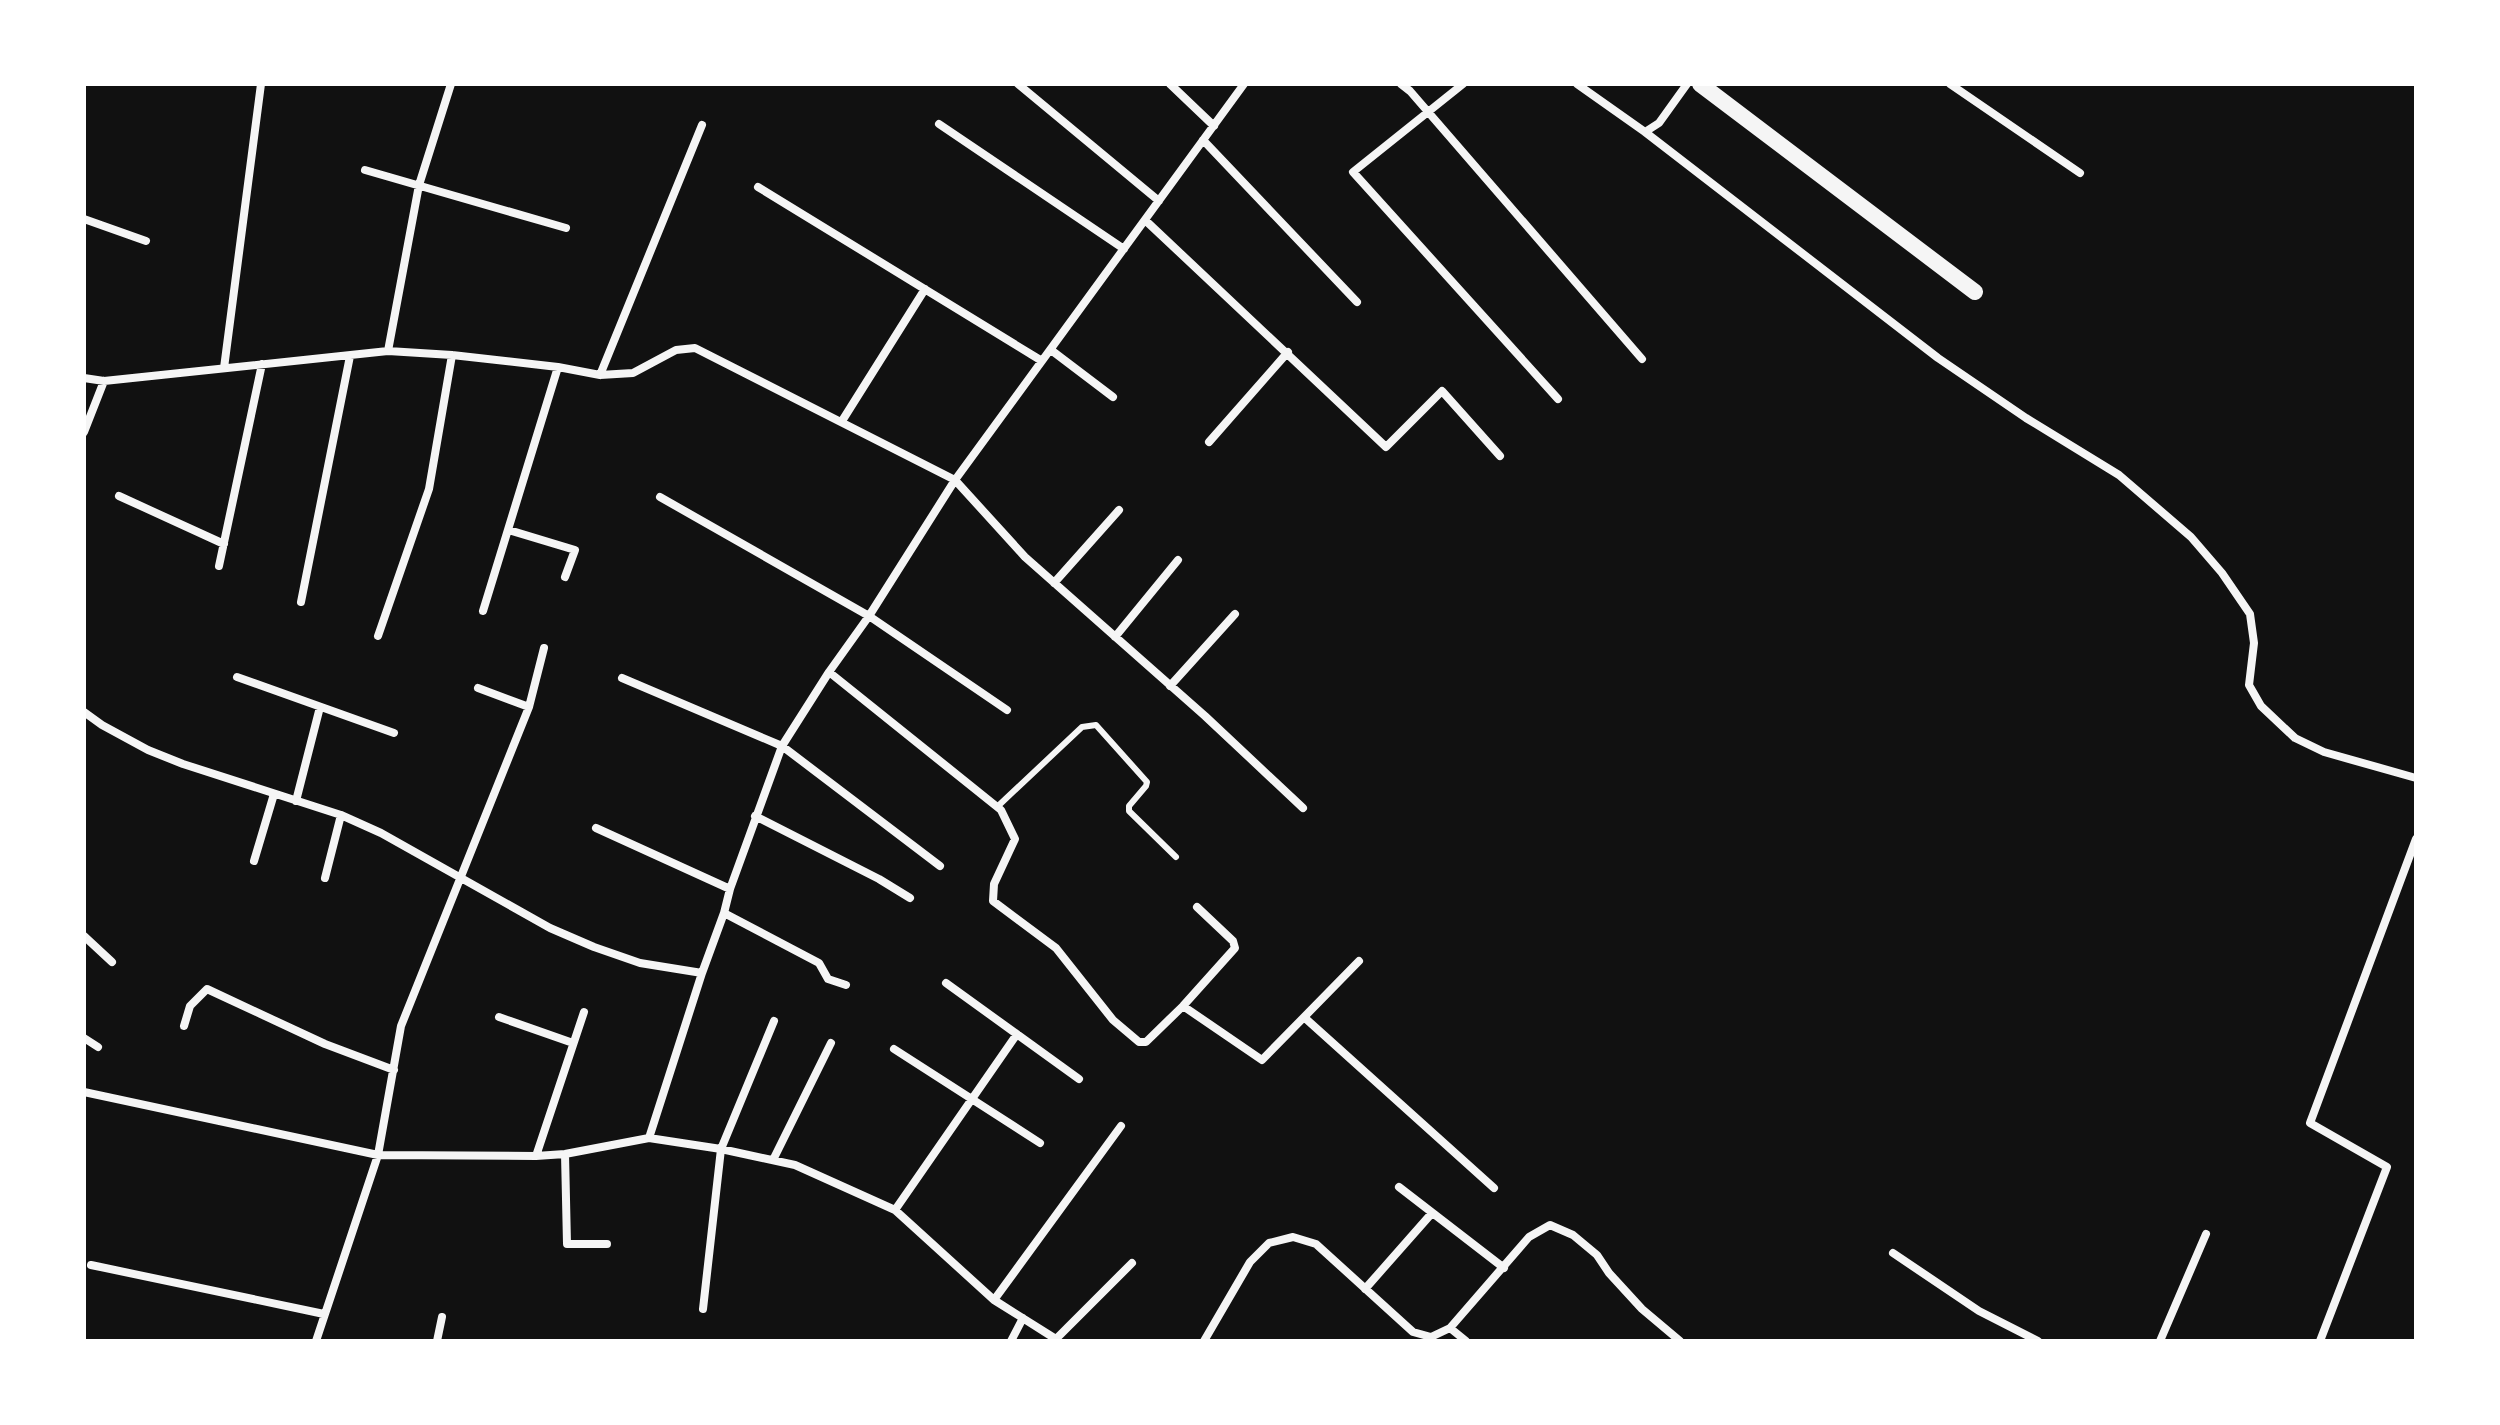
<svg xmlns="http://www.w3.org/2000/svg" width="2500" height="1425" font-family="Inter,sans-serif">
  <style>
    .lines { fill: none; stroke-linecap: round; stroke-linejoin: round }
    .service { stroke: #f5f5f5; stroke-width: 6 }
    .minor { stroke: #f5f5f5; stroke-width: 8 }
    .secondary { stroke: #f5f5f5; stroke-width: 16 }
  </style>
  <rect width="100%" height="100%" fill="#111"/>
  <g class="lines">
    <!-- service -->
    <path class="service" d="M997,807l85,-80 14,-2 51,57 -1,4 -17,20v5l47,46"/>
    <!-- minor -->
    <path class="minor" d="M1018,84l141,117
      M1170,84l44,42
      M1401,84l9,7 232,268
      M1463,84l-110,88 205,227
      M1577,84l68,48 14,-9 28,-39
      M1950,84l130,89
      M939,124l185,125
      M1645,132l293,226 88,60 93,57 72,62 31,36 28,41 4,29 -5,42 12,21 34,32 29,14 92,26
      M1203,140l154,162
      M365,170l201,58
      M758,187l284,174
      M84,219l62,22
      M1145,220l241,227 56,-56 58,65
      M1051,350l62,47
      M388,351l31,-166 32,-101
      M224,368l37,-284
      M600,375l102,-250
      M84,378l20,3 284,-30 64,4 106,12 42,8 33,-2 43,-23 19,-2 260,132 70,77 180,159 98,92
      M842,421l83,-132
      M84,432l20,-51
      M1209,442l79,-90
      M119,496l105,48
      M660,497l209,119 138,94
      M509,530l66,20 -10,27
      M219,566l43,-202
      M1054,583l65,-73
      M301,602l49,-246
      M483,611l75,-244
      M378,636l51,-147 23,-134
      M1115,637l63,-77
      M829,672l172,138 14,29 -21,45 -1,17 63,47 57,72 26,22h7l37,-36 52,-58 -2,-7 -36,-34
      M237,677l157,56
      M622,678l160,68 158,120
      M1170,686l65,-72
      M478,688l51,19
      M84,712l18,13 46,25 35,14 158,51 40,18 169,95 44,19 46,16 62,10
      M296,801l24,-94
      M755,816l124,63 31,19
      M596,828l134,61
      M254,861l20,-67
      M325,878l16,-63
      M724,913l95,50 9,16 18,6
      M84,936l28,26
      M946,983l133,96
      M1183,1006l79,54 97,-99
      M499,1017l74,26
      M1305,1018l189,170
      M184,1026l6,-20 17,-17 118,55 69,26
      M84,1038l14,9
      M894,1049l146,94
      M84,1092l294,63 158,1 29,-2 84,-16 72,11 74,16 100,45 99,90 65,41
      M649,1138l53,-165 22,-60 6,-24 52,-143 47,-74 40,-56 86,-136 289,-396
      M565,1154l2,90h40
      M536,1156l48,-144
      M773,1160l58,-117
      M1399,1187l105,81
      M895,1210l122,-176
      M1893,1253l86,58 59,30
      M91,1265l233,49
      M1365,1289l67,-76
      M994,1300l127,-174
      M703,1309l18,-160 53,-128
      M1450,1328l16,13
      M1056,1339l76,-76
      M316,1341l62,-186 23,-129 128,-319 15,-59
      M437,1341l5,-24
      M1011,1341l12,-23
      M1204,1341l46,-79 19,-19 24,-6 23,7 97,88 18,5 19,-9 79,-91 21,-12 23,10 24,20 12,18 33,36 38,32
      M2160,1341l46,-107
      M2320,1341l67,-174 -77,-44 106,-284"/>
    <!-- secondary -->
    <path class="secondary" d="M1700,84l275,208"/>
  </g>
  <!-- border -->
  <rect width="2500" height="1425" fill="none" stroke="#ffffff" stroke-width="172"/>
</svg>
